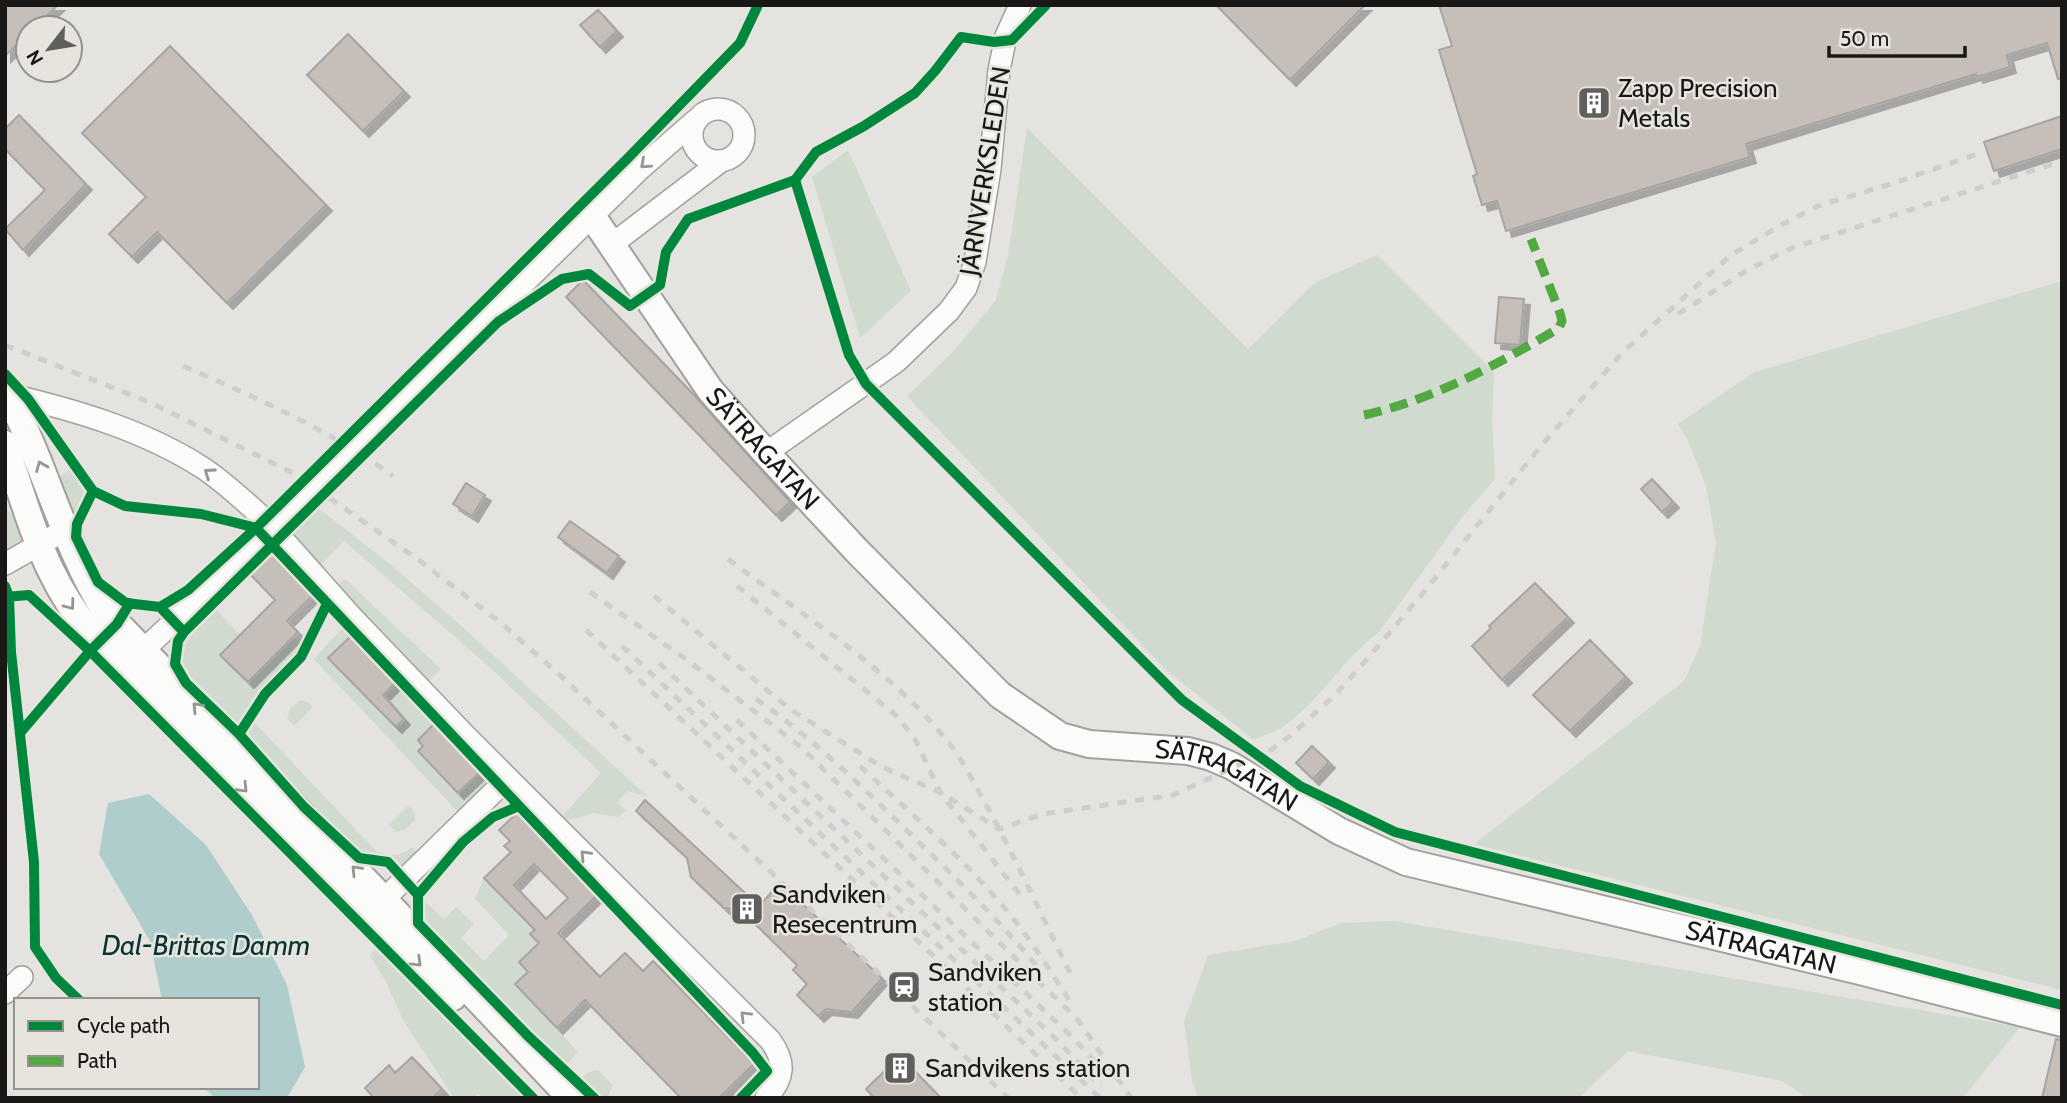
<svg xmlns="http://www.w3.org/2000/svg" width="2067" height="1103" font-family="Cabin,sans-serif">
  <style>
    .green { fill: #d0dace }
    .water { fill: #aecdcc }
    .building { fill: #c6bfb9; stroke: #a7a5a3; stroke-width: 2; fill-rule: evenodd; filter: url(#shadow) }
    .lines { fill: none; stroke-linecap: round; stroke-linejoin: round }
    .minor-casing { stroke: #a1a09d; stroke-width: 24 }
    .tertiary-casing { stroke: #a1a09d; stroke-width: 30 }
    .minor { stroke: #fbfbfa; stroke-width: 21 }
    .tertiary { stroke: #fbfbfa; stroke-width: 26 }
    .rail { stroke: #cececd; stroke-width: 5; stroke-dasharray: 9 9; stroke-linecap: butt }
    .minor-bridge-casing { stroke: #a1a09d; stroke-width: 24; stroke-linecap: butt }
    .minor-bridge { stroke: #fbfbfa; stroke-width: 21 }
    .quiet { stroke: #52a942; stroke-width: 9; stroke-dasharray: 18 9; stroke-linecap: butt }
    .cycleway-casing { stroke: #e7e4de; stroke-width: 15 }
    .cycleway { stroke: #00873e; stroke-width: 10 }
    .oneway { stroke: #959593 }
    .labels { text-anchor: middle; stroke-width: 5; stroke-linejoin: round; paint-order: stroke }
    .poi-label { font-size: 26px; fill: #191816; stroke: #e7e4de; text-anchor: start }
    .street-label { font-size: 26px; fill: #191816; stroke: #e7e4de }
    .water-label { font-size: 28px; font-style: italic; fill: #053333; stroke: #e7e4de }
  </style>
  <defs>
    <filter id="shadow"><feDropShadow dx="6" dy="6" stdDeviation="0" flood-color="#0004"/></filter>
  </defs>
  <rect width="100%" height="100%" fill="#e5e3e0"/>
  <!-- green -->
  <path class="green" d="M1027,128l221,221 68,-67 61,-27 117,117 -2,49 3,58 -32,37 -84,116c-36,27 -58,68 -95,94 -9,6 -20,10 -30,14l-88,-70 -259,-274 48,-46 41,-50 12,-45z
    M848,150l63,141 -51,47 -48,-161z
    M2062,281v709l-588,-146 210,-163 16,-35 16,-103 -10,-58 -19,-46 -9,-15 77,-52z
    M5,390l44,94 25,-17 19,24 -16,33 29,88 -26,7 -75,-175z
    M5,499l2,11 9,7 8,36 -19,11z
    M313,504l77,60 68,59 190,174 -21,-6 -10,12 9,7 -8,7 -25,-4 -18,6 -16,1 42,-47 -116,-110 -141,-122 -31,32 -33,-37z
    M345,579l96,90 -20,20 -90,-97z
    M211,604l29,31 -19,20 27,27 46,-46 11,13 -4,8 -36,37 -15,24 127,134c13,4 24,5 35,-5l12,14 -19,19 -17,-18 -29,-4 -173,-175 -11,-19 3,-23z
    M346,624l148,155 -35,34 -145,-154z
    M299,700l9,2 5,5 -19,19 -7,-7 3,-10z
    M408,806l6,5 1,9 -9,9 -10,3 -7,-7z
    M484,878l51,52 -4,4 8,9 -20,19 9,10 -13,12 63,68 -15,16 -35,-32 -110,-113v-28l26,24 12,-12 18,17 -13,14 23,23 25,-26 -34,-36z
    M1395,921l625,106 -57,71h-155l-26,-17 -154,-30 -49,47h-381l-6,-18 -8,-58 24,-67 87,-14 46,-18z
    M379,944l154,154h-51l-4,-4 -4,4h-20l-51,-78 -17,-38 -16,-26z
    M598,1070l15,15 -6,13h-13l-17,-17 12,-9z"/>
  <!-- water -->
  <path class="water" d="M149,794l57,51 46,70 35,70 18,82 -18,31h-72l-12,-11h54v-87h-95l-12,-59 -51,-87 9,-51z"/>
  <!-- building -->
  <path class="building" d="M5,5h53l-24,23h-6v6l-23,22z
    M1216,5h149l-75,75z
    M1439,5h623v73l-4,1 -11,-36 -40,12 3,12 -33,10 -1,-3 -230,70 4,13 -244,74 -9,-30 -15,4 -9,-29 4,-2 -38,-124 13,-4z
    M598,10l19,21 -17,16 -20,-22z
    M348,34l56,57 -41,40 -56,-56z
    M170,46l156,159 -99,98 -70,-71 -25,25 -23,-23 37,-37 -64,-64z
    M19,115l67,69 -63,66 -18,-21 40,-39 -40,-41v-20z
    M2062,116v33l-68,22 -10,-29z
    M583,280l111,115 96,107 -14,13 -210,-218z
    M1499,297l25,2 -4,46 -25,-2z
    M1652,479l21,23 -11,10 -21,-23z
    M466,483l19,12 -13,21 -19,-12z
    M570,521l49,35 -12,17 -49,-36z
    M271,550l43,44 -27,27 11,11 -50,50 -28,-27 55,-55 -27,-28z
    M1535,583l33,34 -66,63 -30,-34 19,-18 -2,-2z
    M351,636l45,46 -13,13 21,24 -8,8 -68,-69z
    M1590,640l36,37 -56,54 -37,-36z
    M435,723l46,48 -23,22 -40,-42 5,-5 -5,-6z
    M1312,746l17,16 -16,17 -17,-16z
    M645,800l114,106 21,-23 102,95 -30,34 -26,-3 -8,7 -21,-21 10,-11 -14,-14 4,-5 -56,-55 -17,-2 -33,-31 -4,-19 -51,-47z
    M519,811l48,49 -2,2 20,20 2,-2 12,13 -41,40 42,44 25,-24 18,18 10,-10 101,103 -35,34h-38l-96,-98 -28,28 -42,-44 13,-12 -9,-10 20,-19 -9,-9 5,-4 -51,-52 27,-26 -7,-6 6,-5 -11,-11zM534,864l34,34 -22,21 -32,-34z
    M2056,1039l6,1v58h-20z
    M900,1056l41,42h-67l-8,-9z
    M412,1057l30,32 -9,9h-59l-9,-10 24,-23 6,8z"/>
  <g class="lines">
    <defs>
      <path id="minor" d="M692 135a26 26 0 1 1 52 0a26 26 0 1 1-52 0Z
        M611,245l109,-83
        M453,353l187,-184 56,-49
        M7,394c68,16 137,36 196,74 21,14 39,31 58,48
        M766,453l130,-91 53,-51 17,-23 9,-26 15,-93 9,-99 7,-34 14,-31
        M280,536l72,81 113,118 305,305c16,22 15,38 -4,58
        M5,564l60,-34
        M132,661l56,-53
        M374,909l133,-130
        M5,993l17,-16"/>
      <g id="tertiary">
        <path id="s1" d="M592,216l118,174 56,63 91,98 143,144 60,41 29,8 99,7 23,6 21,9 107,65 67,31 454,109 202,52"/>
        <path d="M5,390c40,71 57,153 101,222l278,288 187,198"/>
        <path d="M5,444c20,61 36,123 75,175l271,279 102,99"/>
      </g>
    </defs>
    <!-- minor casing -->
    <use href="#minor" class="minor-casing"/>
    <!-- tertiary casing -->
    <use href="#tertiary" class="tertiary-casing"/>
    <!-- minor -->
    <use href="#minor" class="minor"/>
    <!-- tertiary -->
    <use href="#tertiary" class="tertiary"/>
    <!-- rail -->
    <path class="rail" d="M1678,314l71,-45 43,-21 270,-87
      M5,345l144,57 146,72 121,84 85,65 61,54 305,285 141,136
      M183,366c74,32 145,63 210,110
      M728,559c74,56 158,107 217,179 16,19 27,42 39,63 31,56 58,115 86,172
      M737,586l161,131 18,24 24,51 84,108
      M590,592l97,68 114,87 277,273 53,78
      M654,596l137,114 93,58 56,24 59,37 44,-15 130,-19 98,-45 19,-14 44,-40 22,-24 68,-80 116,-145 82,-94 109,-98 52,-31 35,-18 73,-22 86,-30
      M586,630l335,314 160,154
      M622,646l478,452
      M659,663l398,377 44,47
      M756,699c53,36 99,81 144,125 48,46 94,91 137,142
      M737,720l332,314 37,39
      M860,766c46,43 94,84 135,131 29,32 53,70 76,106"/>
    <defs>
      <path id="minor-bridge" d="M188,608l265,-255"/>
    </defs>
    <!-- minor-bridge casing -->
    <use href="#minor-bridge" class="minor-bridge-casing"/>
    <!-- minor-bridge -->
    <use href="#minor-bridge" class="minor-bridge"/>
    <!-- quiet -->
    <path class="quiet" d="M1364,415c69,-15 134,-51 195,-87l3,-7 -2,-8 -29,-74"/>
    <defs>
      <path id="cycleway" d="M795,180l21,-28 48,-26 51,-33 20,-22 26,-34 33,5 18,-2 34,-35
        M5,374l23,25 65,92
        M5,586l4,11 2,55 23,210 1,85 21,31 23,22
        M5,597l24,-2 61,56 443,447
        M160,607l24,25 -6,9 -3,23 11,19 53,51 65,73 55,51 29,4 30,33v28l110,113 66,62
        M184,632l314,-310 64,-43 27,-5 41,32 30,-21 6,-33 22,-33 107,-39 54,175 17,29 316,316 118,86 95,46 667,173
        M20,733l70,-82 27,-27 13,-21
        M239,734l26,-40 36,-37 26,-53
        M418,895l45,-53 30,-25 26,-11
        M741,1098l26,-27 -14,-18 -497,-525 -55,-14 -76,-8 -32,-15 -16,33 -1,13 22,45 28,21 34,4 28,-17 68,-62 372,-370 112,-115 18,-38"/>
    </defs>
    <!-- cycleway casing -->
    <use href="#cycleway" class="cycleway-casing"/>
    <!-- cycleway -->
    <use href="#cycleway" class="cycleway"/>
  </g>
  <!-- one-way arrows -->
  <defs><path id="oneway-chevron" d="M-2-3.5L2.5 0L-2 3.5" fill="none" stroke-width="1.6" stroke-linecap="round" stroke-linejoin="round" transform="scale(1.75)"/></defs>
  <g class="oneway">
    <use href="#oneway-chevron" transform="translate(645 164) rotate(138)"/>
    <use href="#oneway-chevron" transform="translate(41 466) rotate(-112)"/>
    <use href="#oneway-chevron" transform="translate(209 473) rotate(-145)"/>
    <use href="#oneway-chevron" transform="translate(70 605) rotate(53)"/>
    <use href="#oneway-chevron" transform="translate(197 707) rotate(-134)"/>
    <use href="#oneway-chevron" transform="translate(243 788) rotate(46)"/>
    <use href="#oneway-chevron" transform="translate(585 855) rotate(-134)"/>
    <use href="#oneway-chevron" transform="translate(356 870) rotate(-134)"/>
    <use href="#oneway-chevron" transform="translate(417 962) rotate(44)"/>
    <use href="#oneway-chevron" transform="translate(745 1016) rotate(-135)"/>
  </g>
  <!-- icons -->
  <defs>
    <symbol id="building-square" viewBox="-11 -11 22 22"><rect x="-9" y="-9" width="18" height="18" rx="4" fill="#605f5d" stroke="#e7e4de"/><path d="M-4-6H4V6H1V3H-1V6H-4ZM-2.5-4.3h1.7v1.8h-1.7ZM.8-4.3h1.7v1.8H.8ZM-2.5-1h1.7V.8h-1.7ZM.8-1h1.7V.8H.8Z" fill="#fff"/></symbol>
    <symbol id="station-square" viewBox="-11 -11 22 22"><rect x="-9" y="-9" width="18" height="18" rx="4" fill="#605f5d" stroke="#e7e4de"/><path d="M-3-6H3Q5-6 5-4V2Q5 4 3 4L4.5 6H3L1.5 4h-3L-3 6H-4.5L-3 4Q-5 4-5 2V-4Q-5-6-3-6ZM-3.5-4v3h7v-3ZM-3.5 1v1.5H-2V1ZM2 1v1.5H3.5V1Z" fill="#fff"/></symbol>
  </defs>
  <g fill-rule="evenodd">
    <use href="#building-square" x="1575" y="84" width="38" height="38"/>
    <use href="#building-square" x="728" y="890" width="38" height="38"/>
    <use href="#station-square" x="885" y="968" width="38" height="38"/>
    <use href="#building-square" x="881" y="1049" width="38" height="38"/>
  </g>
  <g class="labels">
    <!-- poi labels -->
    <g class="poi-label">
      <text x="1618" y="97">Zapp Precision<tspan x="1618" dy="30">Metals</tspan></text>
      <text x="772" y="903">Sandviken<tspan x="772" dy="30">Resecentrum</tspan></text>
      <text x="928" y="981">Sandviken<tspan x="928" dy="30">station</tspan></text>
      <text x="925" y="1077">Sandvikens station</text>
    </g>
    <!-- street labels -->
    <g class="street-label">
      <text transform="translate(985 171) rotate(-81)" y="9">JÄRNVERKSLEDEN</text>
      <text dy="9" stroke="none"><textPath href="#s1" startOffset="289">SÄTRAGATAN</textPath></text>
      <text dy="9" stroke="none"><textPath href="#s1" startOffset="877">SÄTRAGATAN</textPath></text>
      <text dy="9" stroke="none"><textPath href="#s1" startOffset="1444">SÄTRAGATAN</textPath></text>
    </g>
    <!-- water labels -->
    <g class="water-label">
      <text x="206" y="955">Dal-Brittas Damm</text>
    </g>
  </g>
  <!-- border -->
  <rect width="2067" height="1103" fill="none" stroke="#191816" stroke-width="14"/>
  <!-- legend -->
  <rect x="14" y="998" width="245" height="91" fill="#e7e4de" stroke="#95928e" stroke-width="2"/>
  <rect x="28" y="1021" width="35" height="10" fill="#00873e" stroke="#95928e" stroke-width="2"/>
  <text x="77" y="1033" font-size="21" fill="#191816">Cycle path</text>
  <rect x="28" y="1056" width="35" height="10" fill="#52a942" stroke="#95928e" stroke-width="2"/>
  <text x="77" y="1068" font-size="21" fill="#191816">Path</text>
  <!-- north arrow -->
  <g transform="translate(49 49) rotate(239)"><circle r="33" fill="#e7e4de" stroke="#95928e" stroke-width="2"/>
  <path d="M0-5L12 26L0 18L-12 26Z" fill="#605f5d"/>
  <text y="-10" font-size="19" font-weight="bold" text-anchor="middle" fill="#191816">N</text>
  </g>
  <!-- scale -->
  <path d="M1829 46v10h136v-10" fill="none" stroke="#191816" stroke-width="3.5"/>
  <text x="1840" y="46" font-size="21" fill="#191816" stroke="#e7e4de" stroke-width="5" paint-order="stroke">50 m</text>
</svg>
